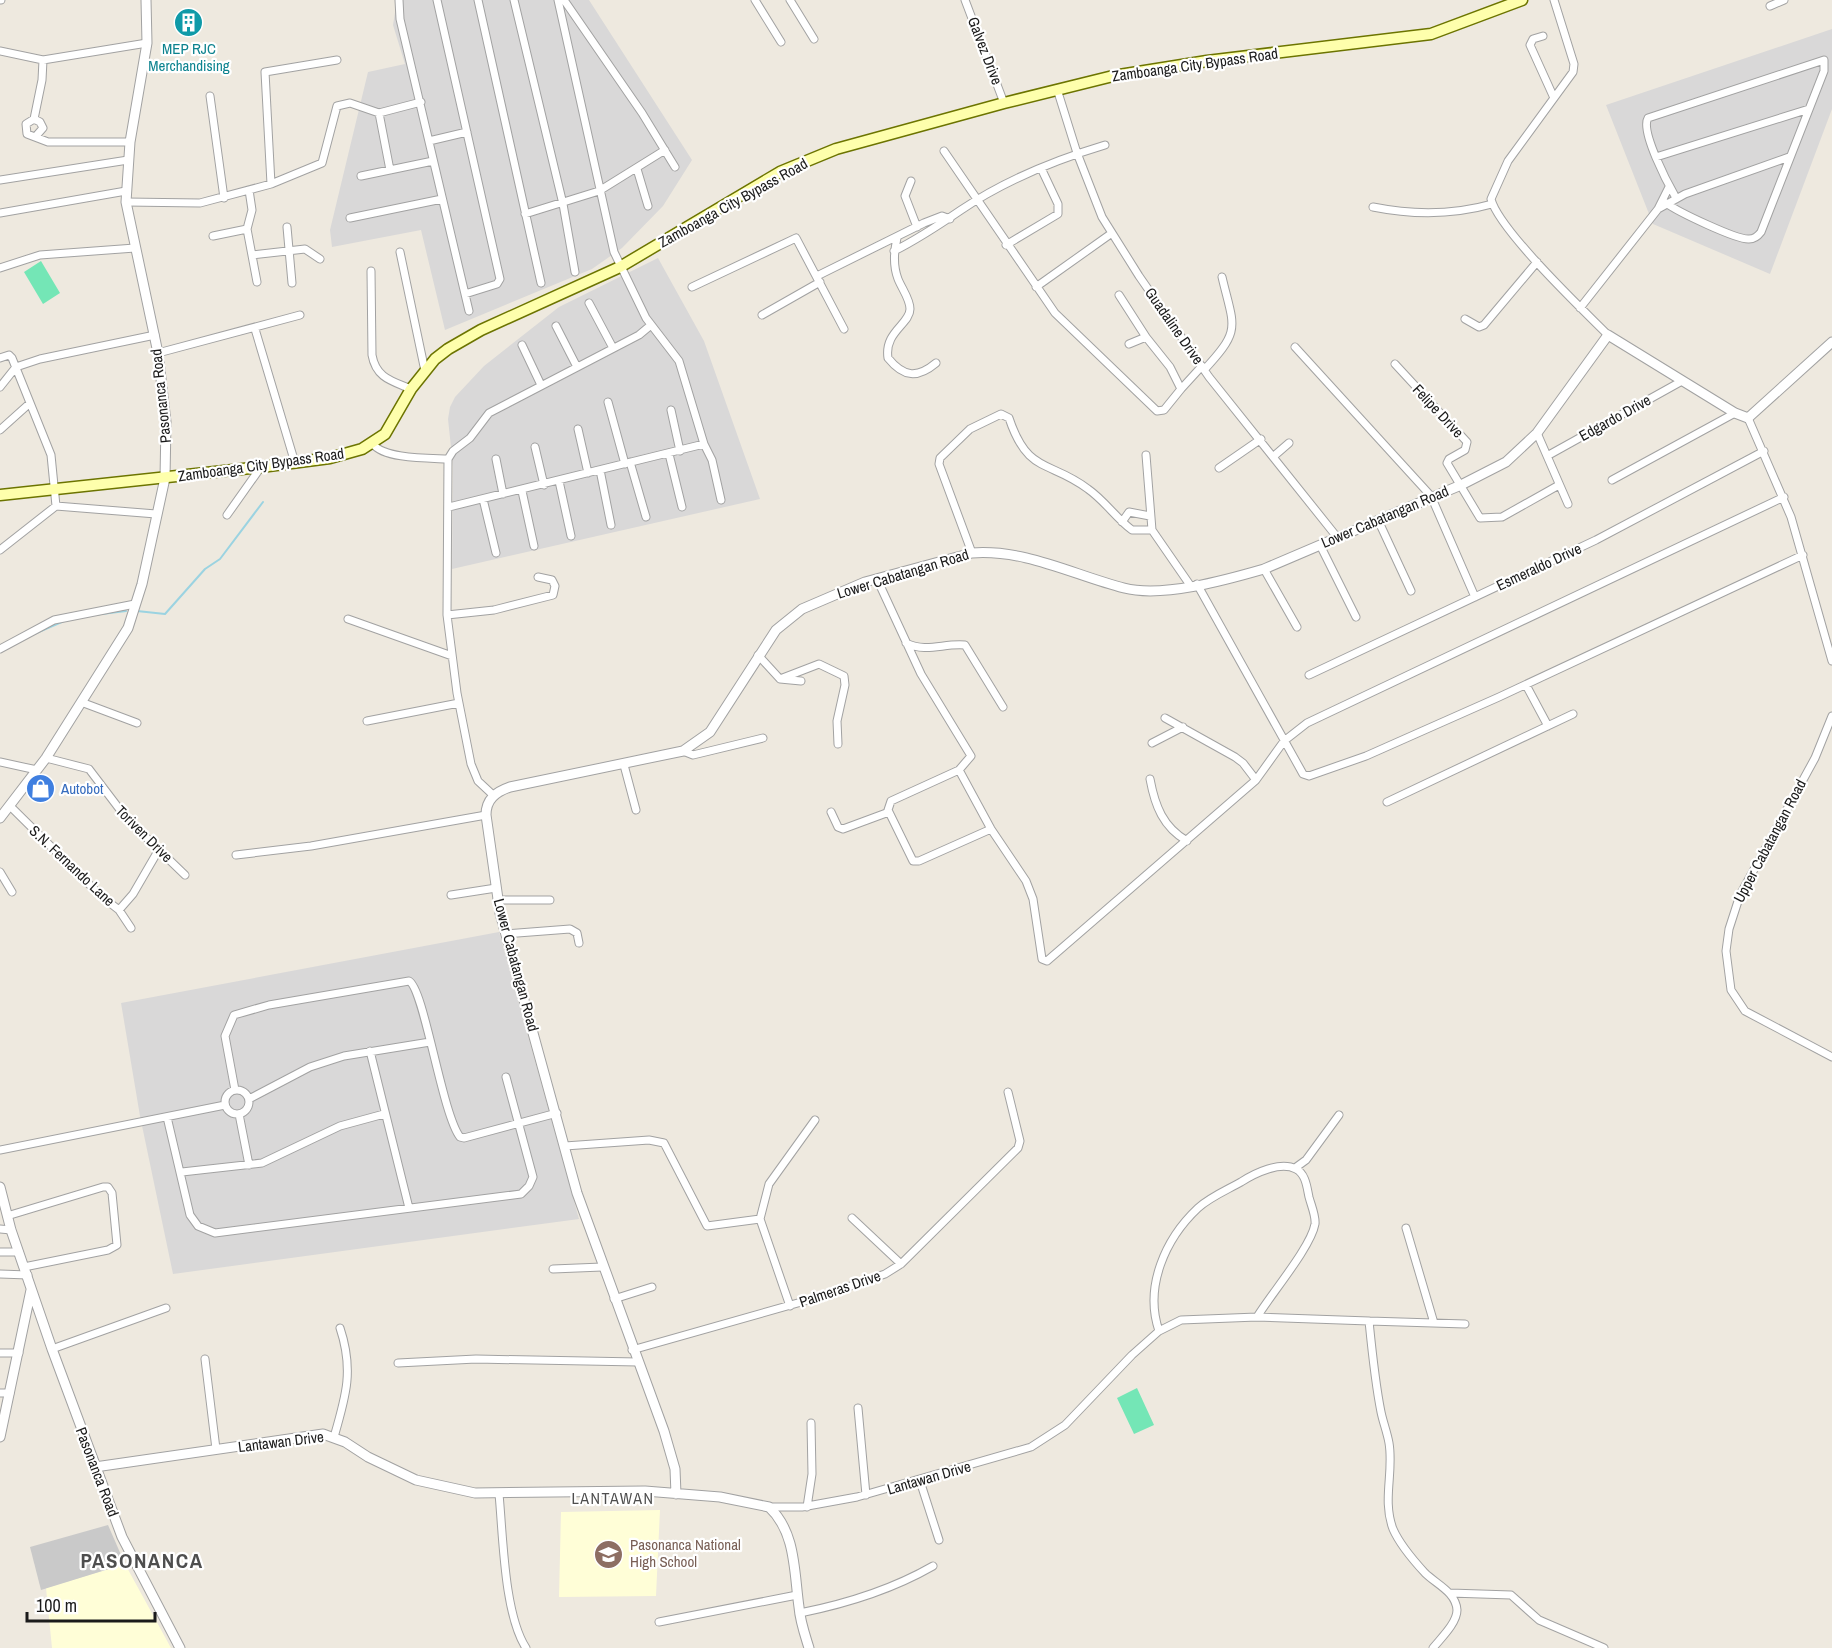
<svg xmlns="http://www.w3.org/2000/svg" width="1832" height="1648" font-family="'Archivo Narrow',sans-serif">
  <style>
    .residential { fill: #d9d8d8 }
    .education { fill: #fffed7 }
    .religious { fill: #c9c9c9 }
    .pitch { fill: #74e6b6 }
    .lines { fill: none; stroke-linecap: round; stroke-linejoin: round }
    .stream { stroke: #9bd3e1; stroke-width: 2 }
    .minor-casing { stroke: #a2a2a2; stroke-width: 9 }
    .tertiary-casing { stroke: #a2a2a2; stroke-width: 11 }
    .secondary-casing { stroke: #6c7400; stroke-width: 13 }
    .minor { stroke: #fff; stroke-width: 7 }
    .tertiary { stroke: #fff; stroke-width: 9 }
    .secondary { stroke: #feffac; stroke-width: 10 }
    .labels { text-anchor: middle; stroke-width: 4.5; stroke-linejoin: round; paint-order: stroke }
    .culture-label { font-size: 15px; fill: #0d838f; stroke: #fff }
    .street-label { font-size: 15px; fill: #1b1b1b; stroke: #fff }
    .shop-label { font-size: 15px; fill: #366cbe; stroke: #fff; text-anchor: start }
    .education-label { font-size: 15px; fill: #785e54; stroke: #fff; text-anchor: start }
    .neighbourhood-label { font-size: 16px; letter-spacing: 1.5px; fill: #4e4e4e; stroke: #fff }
    .district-label { font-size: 21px; font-weight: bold; letter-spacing: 1.5px; fill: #4e4e4e; stroke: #fff }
  </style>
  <rect width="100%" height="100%" fill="#eee9df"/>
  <!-- residential -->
  <path class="residential" d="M397,0h192l103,160 -29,46 -41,42 -30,21 -147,61 -24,-100 -89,17 -2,-17 38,-158 37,-8 -12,-39z
    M1832,29v80l-62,165 -117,-50 -47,-119z
    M658,258l46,83 56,158 -308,70 1,-103 -5,-47 2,-12 5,-10 29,-31 75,-59z
    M499,932l80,287 -406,55 -33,-158 -19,-113z"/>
  <!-- education -->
  <path class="education" d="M660,1510l-4,86 -97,1 2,-85z
    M125,1564l46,84h-119l-6,-60z"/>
  <!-- religious -->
  <path class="religious" d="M108,1525l17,39 -84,26 -11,-43z"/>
  <!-- pitch -->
  <path class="pitch" d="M41,261l19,32 -17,11 -19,-32z
    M1137,1388l17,37 -20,9 -17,-36z"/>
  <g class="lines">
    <!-- stream -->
    <path class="stream" d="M137,611l28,3 40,-45 15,-10 43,-57
      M93,615l33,-4
      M34,634l30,-13"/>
    <defs>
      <path id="minor" d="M0,0h1
        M399,0l1,19 69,292
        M437,0l63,279 -3,5 -32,10
        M478,0l63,283
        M514,0l49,204 12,68
        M558,0l56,252 32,66 33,43 25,83
        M564,0l78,113 33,54
        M755,0l26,42
        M790,0l24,39
        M965,0l39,103
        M1554,0l20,64 -1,8 -65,89 -17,38c8,31 92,111 117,136
        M1770,6l14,-6
        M1543,36l-10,3 -3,6 24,53
        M0,51l43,9 104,-17
        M43,60l-1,20 -8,39 -8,5 1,10 21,8h82
        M1057,89l20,64 25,64 37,59 70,101 128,160
        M210,96l14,102
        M34,119l6,3 3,6 -7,8
        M429,141l38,-9
        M944,151l111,162 102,98 7,-1 17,-21
        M1656,157l153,-48
        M637,169l11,37
        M390,170l-11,-57 42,-11
        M361,176l72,-15
        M0,180l128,-20
        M911,181l-6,15 12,31
        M271,184l-6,-112 72,-12
        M249,190l3,20 -5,19 10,53
        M126,202l74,1 71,-19 51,-21 15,-57 13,-3 29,10
        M1666,203c12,9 71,37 83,36 6,0 9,-3 12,-7l63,-161v-11l-176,58c-8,13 20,66 28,80
        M1373,207c40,8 80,8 119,-3
        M1658,209l11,-22
        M0,213l126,-22
        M525,214l74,-23 66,-41
        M350,218l92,-19
        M287,227l5,56
        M213,236l34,-7
        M897,238c-3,13 -4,28 1,41 4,10 12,20 12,30 0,15 -26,23 -22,49 16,20 30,20 48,5
        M1006,245l52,-31v-10l-17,-36
        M894,251c24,-12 45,-26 67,-41 43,-29 94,-50 144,-65
        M400,252l25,119
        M252,255l53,-6 15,10
        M0,268l40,-13 95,-7
        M371,271l1,84c4,23 20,26 39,34
        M817,276l107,-53 18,-7 8,3
        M692,287l104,-49 48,91
        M1036,287l76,-54
        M1119,295l27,42
        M589,303l24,45
        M1580,308l78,-99 27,-15 104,-37
        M762,315l58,-33
        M1465,319l14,8 5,-2 53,-63
        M556,326l21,41
        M255,329l40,134
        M1129,344l17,-7 24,30 11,22 21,-23
        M522,345l19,40
        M1295,347l136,149 44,101
        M158,353l142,-38
        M0,358l9,-3 3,3 39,97 5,51
        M1395,364l72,78 -2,8 -16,9 -2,4 33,55 22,-1 57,-32
        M1204,370c38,-41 30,-42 18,-93
        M0,387l16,-20 24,-8 115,-24
        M608,402l17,62
        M671,410l9,41
        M1748,418l43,99 41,144
        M578,429l10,44
        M0,430l30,-27
        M1537,433l31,71
        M373,444c11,15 56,14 75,15
        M535,447l9,38
        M669,454l13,53
        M1146,455l6,75 38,55
        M1274,456l15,-13
        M1547,456l135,-75
        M496,459l7,35
        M630,462l16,55
        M1219,468l42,-29
        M600,470l11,55
        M1612,480l123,-67
        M559,481l12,55
        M522,491l12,55
        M483,499l13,54
        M449,507l255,-63 8,16 9,40
        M227,515l34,-48
        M1378,520l33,71
        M1122,522l7,-10 21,4
        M1320,545l36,72
        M0,550l56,-44 100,8
        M972,553l-33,-89 1,-6 30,-29 31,-15 8,4c19,57 41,42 79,71 17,12 28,29 44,41h20
        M1264,569l33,58
        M877,579l44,95 50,82 -12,14 -68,31 -3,9 25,51h6l72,-32
        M1197,584l106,190 6,2 57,-20 133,-59 304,-142
        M447,615l47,-5 59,-15 2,-9 -3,-6 -14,-3
        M348,619l104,37
        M906,643c21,10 37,0 59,2l38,62
        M0,649l54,-29 81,-16
        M758,655l22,24 21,2
        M1309,675l287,-135 168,-89
        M780,679l39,-15 25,12 1,9 -8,36 1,23
        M1526,685l22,41
        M81,702l56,21
        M1832,716l-17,42 -75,137 -11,34 -3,22 5,39 14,21 87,46
        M1165,718l70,39 8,6 13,17
        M367,721l92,-18
        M1152,743l31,-16
        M683,751l10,4 70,-17
        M46,758l43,11 38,50 58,56
        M0,762l37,8
        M624,765l12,45
        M959,770l32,59 35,52 7,18 9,60 5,2 209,-181 28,-39 23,-18 477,-226
        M1150,779c5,27 13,48 37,62
        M493,795l-15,-14 -7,-17 -14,-71 -10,-78 1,-156 5,-8 17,-13 19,-25 150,-78 12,-10
        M1387,802l186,-88
        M10,806l91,90 18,14 12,18
        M831,812l7,15 5,2 46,-17
        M236,855l75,-9 175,-31
        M0,872l12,20
        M451,895l45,-7
        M497,900h53
        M119,910l14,-16 25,-43
        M506,934l64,-5 7,4 2,10
        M370,1051l39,157
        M225 1102a12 12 0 1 1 24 0a12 12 0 1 1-24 0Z
        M235,1090l-10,-54 9,-21 35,-10 140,-24c15,7 33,133 51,156l4,1 93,-25
        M249,1099l61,-32 34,-11 86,-14
        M239,1114l10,51
        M167,1117l23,98 8,11 17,7 306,-39 8,-8 4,-9 -27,-100
        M565,1146l84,-6 15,3 43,83 53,-7 30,87
        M0,1150l225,-45
        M1295,1168l11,-8 33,-45
        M182,1172l80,-9 78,-37 44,-12
        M7,1216l96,-29h5l4,6 5,52 -9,5 -84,17
        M852,1218l49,46
        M760,1219l9,-35 46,-64
        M1406,1228l28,95
        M0,1229l11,1
        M0,1252h19
        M553,1269l49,-2
        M0,1274l28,1
        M614,1299l38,-12
        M1369,1321l96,3
        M1159,1331c-15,-44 6,-92 39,-123 12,-11 29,-18 43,-26 14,-9 39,-21 55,-13 10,5 11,19 13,28 2,8 7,19 6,27 -4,23 -44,70 -58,93
        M52,1349l114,-41
        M632,1350l187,-53 66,-23 16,-10 117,-116 2,-7 -12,-49
        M0,1353h19
        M205,1359l11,90
        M398,1363l78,-4 162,3
        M0,1393h10
        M858,1408l8,87
        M334,1437c12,-41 20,-67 6,-109
        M920,1481l19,59
        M499,1494c4,41 5,120 27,154
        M769,1507h33l55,-10 174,-50 34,-22 67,-70 27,-24 22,-11 76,-3 112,4c3,30 6,61 12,91 2,10 6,20 8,31 5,29 -7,57 4,86 7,16 20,31 32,44 11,11 31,19 32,37 0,13 -16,28 -24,38
        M807,1507l5,-33 -1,-51
        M1450,1593l61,2 28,25 65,28
        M800,1613c45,-9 93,-24 133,-47
        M659,1622l138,-27"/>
      <path id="tertiary" d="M0,818l46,-60 82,-130 14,-44 23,-106 1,-56 -8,-69 -32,-151 4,-60 17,-99 -1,-43
        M0,1187l11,43 41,119 70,188 58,111
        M0,1437l31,-147
        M95,1467l228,-33 22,8 23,15 48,23 59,13 170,-2 75,6 49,10c27,25 25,65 30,100 1,14 6,28 10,41
        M676,1494l-1,-25 -11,-38 -87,-238 -77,-280 -14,-98c0,-16 10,-23 24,-28l173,-36 27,-19 66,-102 26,-21 63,-27 107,-29c54,-4 101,22 152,35 38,10 102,-8 140,-19l197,-84 45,-23 31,-29 71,-98 127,78 13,5 84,-76"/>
      <path id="secondary" d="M0,495l261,-28 69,-9 32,-9 23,-15 26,-45 24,-30 13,-10 33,-19 139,-63 160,-95 56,-23 168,-46 109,-27 94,-15 224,-27 91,-34"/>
    </defs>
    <!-- minor casing -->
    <use href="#minor" class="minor-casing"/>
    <!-- tertiary casing -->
    <use href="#tertiary" class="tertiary-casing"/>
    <!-- secondary casing -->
    <use href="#secondary" class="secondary-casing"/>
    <!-- minor -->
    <use href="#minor" class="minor"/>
    <!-- tertiary -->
    <use href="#tertiary" class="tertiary"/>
    <!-- secondary -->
    <use href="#secondary" class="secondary"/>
  </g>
  <!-- icons -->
  <defs>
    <symbol id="building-disc" viewBox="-11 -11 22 22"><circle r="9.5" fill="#0f9aa8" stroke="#fff"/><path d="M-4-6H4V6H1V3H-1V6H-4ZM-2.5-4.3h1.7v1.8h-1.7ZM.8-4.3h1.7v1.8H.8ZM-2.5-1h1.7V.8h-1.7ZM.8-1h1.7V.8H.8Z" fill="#fff"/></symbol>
    <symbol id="shop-disc" viewBox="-11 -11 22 22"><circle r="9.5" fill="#3f7fe0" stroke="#fff"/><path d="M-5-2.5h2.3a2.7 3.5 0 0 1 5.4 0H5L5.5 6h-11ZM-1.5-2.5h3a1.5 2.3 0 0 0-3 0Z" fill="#fff"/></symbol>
    <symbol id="school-disc" viewBox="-11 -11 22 22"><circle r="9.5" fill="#8d6e63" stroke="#fff"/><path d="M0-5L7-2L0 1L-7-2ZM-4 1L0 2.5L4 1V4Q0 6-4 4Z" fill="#fff"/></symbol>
  </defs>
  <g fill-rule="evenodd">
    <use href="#building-disc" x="172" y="6" width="33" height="33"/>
    <use href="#shop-disc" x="24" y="772" width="33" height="33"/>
    <use href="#school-disc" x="592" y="1538" width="33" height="33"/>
  </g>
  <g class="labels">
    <!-- culture labels -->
    <g class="culture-label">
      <text x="189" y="54">MEP RJC<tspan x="189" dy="17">Merchandising</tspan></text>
    </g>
    <!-- street labels -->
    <g class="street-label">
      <text transform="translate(985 51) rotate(69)" y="5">Galvez Drive</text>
      <text transform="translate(1195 65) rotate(-8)" y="5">Zamboanga City Bypass Road</text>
      <text transform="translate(733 203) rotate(-29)" y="5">Zamboanga City Bypass Road</text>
      <text transform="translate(1174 326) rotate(55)" y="5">Guadaline Drive</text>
      <text transform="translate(161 396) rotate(-96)" y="5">Pasonanca Road</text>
      <text transform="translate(1438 411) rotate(47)" y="5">Felipe Drive</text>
      <text transform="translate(1615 418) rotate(-29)" y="5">Edgardo Drive</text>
      <text transform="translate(261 465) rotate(-8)" y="5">Zamboanga City Bypass Road</text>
      <text transform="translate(1385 517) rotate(-23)" y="5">Lower Cabatangan Road</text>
      <text transform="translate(1539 567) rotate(-25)" y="5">Esmeraldo Drive</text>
      <text transform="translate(903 574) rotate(-17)" y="5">Lower Cabatangan Road</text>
      <text transform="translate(144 834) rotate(45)" y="5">Toriven Drive</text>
      <text transform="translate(1770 841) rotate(-62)" y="5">Upper Cabatangan Road</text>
      <text transform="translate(72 866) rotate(43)" y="5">S.N. Fernando Lane</text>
      <text transform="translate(516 965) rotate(75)" y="5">Lower Cabatangan Road</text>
      <text transform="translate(840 1289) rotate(-19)" y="5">Palmeras Drive</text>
      <text transform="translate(281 1442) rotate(-7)" y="5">Lantawan Drive</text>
      <text transform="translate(97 1472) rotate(69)" y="5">Pasonanca Road</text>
      <text transform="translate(929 1478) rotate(-16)" y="5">Lantawan Drive</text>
    </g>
    <!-- shop labels -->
    <g class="shop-label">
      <text x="61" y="794">Autobot</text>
    </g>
    <!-- education labels -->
    <g class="education-label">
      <text x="630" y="1550">Pasonanca National<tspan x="630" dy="17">High School</tspan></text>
    </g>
    <!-- neighbourhood labels -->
    <g class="neighbourhood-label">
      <text x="613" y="1504">LANTAWAN</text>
    </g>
    <!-- district labels -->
    <g class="district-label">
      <text x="142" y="1568">PASONANCA</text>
    </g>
  </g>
  <!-- scale -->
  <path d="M27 1612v9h128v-9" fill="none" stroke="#1b1b1b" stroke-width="3"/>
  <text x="36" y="1612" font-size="18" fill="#1b1b1b" stroke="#ffffff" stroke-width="4.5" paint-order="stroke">100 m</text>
</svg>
